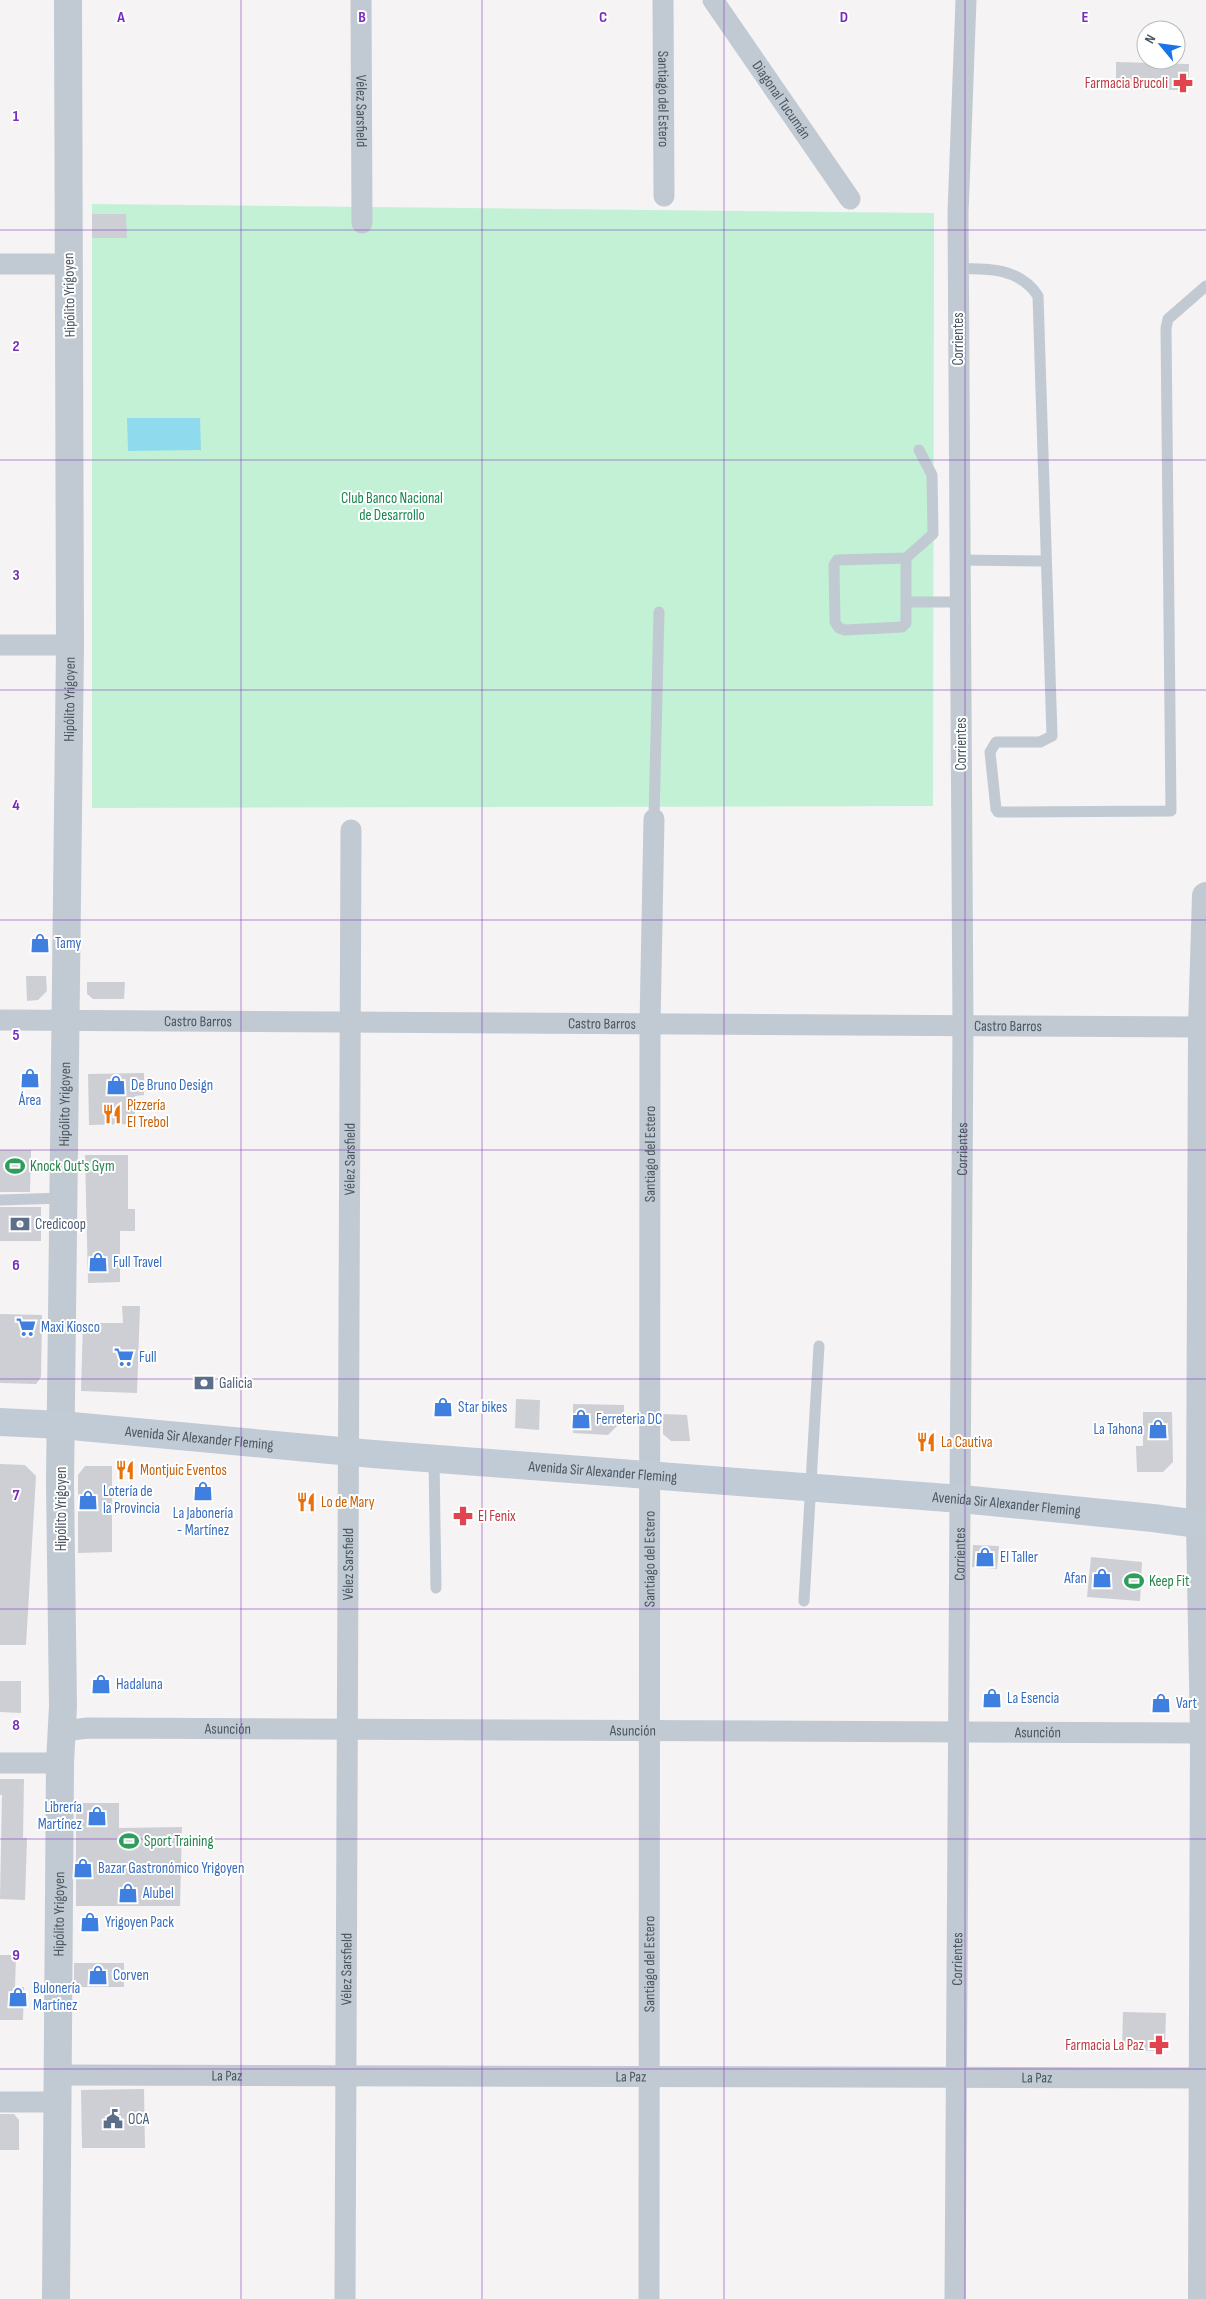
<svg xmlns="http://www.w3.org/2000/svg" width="1206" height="2299" font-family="'Sofia Sans Condensed',sans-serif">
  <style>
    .green { fill: #c3f1d5 }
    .water { fill: #90daee }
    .building { fill: #cdcfd5 }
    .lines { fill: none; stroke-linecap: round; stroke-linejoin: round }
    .service { stroke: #c1cad2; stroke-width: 11 }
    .minor { stroke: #c1cad2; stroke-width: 21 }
    .tertiary { stroke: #c1cad2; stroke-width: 28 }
    .secondary { stroke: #c1cbd6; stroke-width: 28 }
    .grid { fill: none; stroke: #7b2cbf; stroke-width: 1; stroke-opacity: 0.55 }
    .labels { text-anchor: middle; stroke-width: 4; stroke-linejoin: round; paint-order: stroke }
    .health-label { font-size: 15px; fill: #be3a42; stroke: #fff; text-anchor: end }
    .street-label { font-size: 15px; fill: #4a5661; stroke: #fff }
    .park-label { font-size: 15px; fill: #17864f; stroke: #fff }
    .shop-label { font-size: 15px; fill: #366cbe; stroke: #fff; text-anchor: start }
    .food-label { font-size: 15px; fill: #c56008; stroke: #fff; text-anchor: start }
    .leisure-label { font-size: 15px; fill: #27864d; stroke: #fff; text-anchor: start }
    .service-label { font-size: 15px; fill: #4e5e75; stroke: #fff; text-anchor: start }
    .grid-label { font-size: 16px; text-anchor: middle; font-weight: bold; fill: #7b2cbf; stroke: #fff; stroke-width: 4; stroke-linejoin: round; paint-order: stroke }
  </style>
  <rect width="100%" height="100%" fill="#f5f3f3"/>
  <!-- green -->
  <path class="green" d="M92,204l842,9 -1,593 -841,2z"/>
  <!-- water -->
  <path class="water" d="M127,418h73l1,32 -73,1z"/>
  <!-- building -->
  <path class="building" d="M1116,62l73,2 -1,26 -72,-1z
    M92,214h34l1,24h-35z
    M26,976h20l1,15 -9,9 -11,1z
    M87,982h38l-1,17h-31l-6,-5z
    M144,1073v22l-9,1v28l-46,1 -1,-51z
    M0,1150h31l-1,42h-30z
    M85,1155h43v54h7v22h-15v51l-32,1z
    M0,1207h41v34h-41z
    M122,1306h18l-3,87 -56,-2 2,-68h40z
    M0,1314l42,1 -1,62 -5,7 -36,-1z
    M516,1399l24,1 -1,30 -24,-2z
    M573,1404l51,1v14l-16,16 -35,-2z
    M1143,1412h29l1,50 -10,10h-26l-1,-26h7z
    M663,1414l24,1 3,26h-19l-8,-7z
    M0,1464l25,1 11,11 -10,169h-26z
    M85,1466h27v86l-34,1v-78z
    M973,1545l26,1 -2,23 -25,-2z
    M1091,1557l51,5 -2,39 -53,-4z
    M0,1681h21v32l-21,-1z
    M0,1779h24l-1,59h4l-2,62 -25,-1 2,-104h-2z
    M76,1803h43v25l63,-1 -2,79h-104z
    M0,1955h16l-1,32h9l-1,33h-23z
    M74,1963h50v24h-50z
    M1123,2012l43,1 -1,33 -5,5 -38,-1z
    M144,2089l1,59h-63l-1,-58z
    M0,2114h14l5,6v30h-19z"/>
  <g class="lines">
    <!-- service -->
    <path class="service" d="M958,269c30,-1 62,-1 80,27l14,440 -12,6h-44l-6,10 6,57 2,3 173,-1 -5,-483 2,-9 38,-33
      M919,450l13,25 1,59 -27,24 -69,2 -3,5 1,57 4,6 6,2 57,-3 4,-4v-21h54
      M906,558v44
      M960,560l86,1
      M654,819l5,-207
      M0,1200l64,-2
      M434,1459l2,129
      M804,1601l15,-255"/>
    <!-- minor -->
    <g class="minor">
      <path id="s1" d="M361,0l1,223"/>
      <path id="s2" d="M663,0l1,196"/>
      <path id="s3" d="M713,0l137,199"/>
      <path d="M0,264h68"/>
      <path d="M0,645h70"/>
      <path id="s4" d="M0,1020l1206,7"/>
      <path id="s5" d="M63,1731l25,-3 1116,5"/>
      <path d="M0,1763h60"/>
      <path id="s6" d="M59,2075l1144,3"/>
      <path d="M0,2102h59"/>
      <path id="s7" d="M345,2299l6,-1469"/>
      <path id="s8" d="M649,2299l1,-1274 4,-206"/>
      <path id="s9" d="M955,2299l8,-1273 -5,-813 8,-213"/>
    </g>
    <!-- tertiary -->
    <g class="tertiary">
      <path id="s10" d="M56,2299l4,-536 3,-57 -3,-223 10,-838 -2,-645"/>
      <path d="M1202,2299l2,-566 -4,-208 2,-498 4,-131"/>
    </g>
    <!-- secondary -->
    <path class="secondary" id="s11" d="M0,1422l61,3 312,29 588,45 192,19 53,7"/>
  </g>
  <!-- grid -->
  <path class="grid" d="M241,0v2299M482,0v2299M724,0v2299M965,0v2299M0,230h1206M0,460h1206M0,690h1206M0,920h1206M0,1150h1206M0,1379h1206M0,1609h1206M0,1839h1206M0,2069h1206"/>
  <!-- icons -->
  <defs>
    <symbol id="pharmacy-bare" viewBox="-9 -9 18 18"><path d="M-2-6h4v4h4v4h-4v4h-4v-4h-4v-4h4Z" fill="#e0444e" stroke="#fff" stroke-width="2.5" paint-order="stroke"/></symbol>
    <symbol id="shop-bare" viewBox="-9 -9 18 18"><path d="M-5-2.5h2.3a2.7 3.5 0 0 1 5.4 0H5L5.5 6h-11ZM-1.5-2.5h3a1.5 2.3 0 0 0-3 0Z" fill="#3f7fe0" stroke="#fff" stroke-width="2.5" paint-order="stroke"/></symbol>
    <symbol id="restaurant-bare" viewBox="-9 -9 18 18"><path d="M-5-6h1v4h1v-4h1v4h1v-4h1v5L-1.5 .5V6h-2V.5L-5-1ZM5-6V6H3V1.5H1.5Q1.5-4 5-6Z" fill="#e8710a" stroke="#fff" stroke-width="2.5" paint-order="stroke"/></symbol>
    <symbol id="stadium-bare" viewBox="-9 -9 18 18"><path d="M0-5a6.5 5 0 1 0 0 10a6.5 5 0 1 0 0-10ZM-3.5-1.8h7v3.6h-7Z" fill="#2e9e5b" stroke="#fff" stroke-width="2.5" paint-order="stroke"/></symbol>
    <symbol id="bank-bare" viewBox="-9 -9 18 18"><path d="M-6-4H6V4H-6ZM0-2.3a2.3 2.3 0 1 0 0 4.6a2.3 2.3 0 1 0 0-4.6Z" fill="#5c6f8a" stroke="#fff" stroke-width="2.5" paint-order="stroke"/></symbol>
    <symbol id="supermarket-bare" viewBox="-9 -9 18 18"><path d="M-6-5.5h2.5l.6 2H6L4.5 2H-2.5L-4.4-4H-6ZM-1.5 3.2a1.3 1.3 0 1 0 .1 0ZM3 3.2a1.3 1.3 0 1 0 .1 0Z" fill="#3f7fe0" stroke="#fff" stroke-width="2.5" paint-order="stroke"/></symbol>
    <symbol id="civic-bare" viewBox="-9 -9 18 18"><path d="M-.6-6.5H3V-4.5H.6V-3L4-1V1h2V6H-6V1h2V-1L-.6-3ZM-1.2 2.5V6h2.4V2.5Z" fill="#5c6f8a" stroke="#fff" stroke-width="2.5" paint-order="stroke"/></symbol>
  </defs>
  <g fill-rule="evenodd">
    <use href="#pharmacy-bare" x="1169" y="69" width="28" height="28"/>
    <use href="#shop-bare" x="26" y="929" width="28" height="28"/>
    <use href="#shop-bare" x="16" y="1064" width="28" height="28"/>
    <use href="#shop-bare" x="102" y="1071" width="28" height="28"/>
    <use href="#restaurant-bare" x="98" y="1100" width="28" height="28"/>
    <use href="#stadium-bare" x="1" y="1152" width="28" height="28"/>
    <use href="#bank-bare" x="6" y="1210" width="28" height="28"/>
    <use href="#shop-bare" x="84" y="1248" width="28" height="28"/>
    <use href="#supermarket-bare" x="12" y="1313" width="28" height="28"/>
    <use href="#supermarket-bare" x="110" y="1343" width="28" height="28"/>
    <use href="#bank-bare" x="190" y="1369" width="28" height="28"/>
    <use href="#shop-bare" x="429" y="1393" width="28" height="28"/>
    <use href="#shop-bare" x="567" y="1405" width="28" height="28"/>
    <use href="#shop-bare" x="1144" y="1415" width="28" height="28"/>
    <use href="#restaurant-bare" x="912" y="1428" width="28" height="28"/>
    <use href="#restaurant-bare" x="111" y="1456" width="28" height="28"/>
    <use href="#shop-bare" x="189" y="1477" width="28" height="28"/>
    <use href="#shop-bare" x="74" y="1486" width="28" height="28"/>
    <use href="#restaurant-bare" x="292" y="1488" width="28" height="28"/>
    <use href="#pharmacy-bare" x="449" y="1502" width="28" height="28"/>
    <use href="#shop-bare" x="971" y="1543" width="28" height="28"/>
    <use href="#shop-bare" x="1088" y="1564" width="28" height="28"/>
    <use href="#stadium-bare" x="1120" y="1567" width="28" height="28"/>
    <use href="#shop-bare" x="87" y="1670" width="28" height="28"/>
    <use href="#shop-bare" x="978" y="1684" width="28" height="28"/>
    <use href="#shop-bare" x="1147" y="1689" width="28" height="28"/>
    <use href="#shop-bare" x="83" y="1802" width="28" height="28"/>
    <use href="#stadium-bare" x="115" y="1827" width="28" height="28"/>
    <use href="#shop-bare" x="69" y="1854" width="28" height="28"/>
    <use href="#shop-bare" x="114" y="1879" width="28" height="28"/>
    <use href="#shop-bare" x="76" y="1908" width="28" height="28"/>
    <use href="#shop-bare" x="84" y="1961" width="28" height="28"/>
    <use href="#shop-bare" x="4" y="1983" width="28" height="28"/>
    <use href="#pharmacy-bare" x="1145" y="2031" width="28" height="28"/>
    <use href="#civic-bare" x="99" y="2105" width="28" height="28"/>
  </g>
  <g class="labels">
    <!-- health labels -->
    <g class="health-label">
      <text x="1168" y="88">Farmacia Brucoli</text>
      <text x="478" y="1521" text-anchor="start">El Fenix</text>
      <text x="1144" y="2050">Farmacia La Paz</text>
    </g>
    <!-- street labels -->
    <g class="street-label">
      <text dy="5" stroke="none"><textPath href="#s2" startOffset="99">Santiago del Estero</textPath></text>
      <text dy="5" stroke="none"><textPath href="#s3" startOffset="121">Diagonal Tucumán</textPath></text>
      <text dy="5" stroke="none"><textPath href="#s1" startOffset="111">Vélez Sarsfield</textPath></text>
      <text transform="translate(69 295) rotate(-91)" y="5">Hipólito Yrigoyen</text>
      <text transform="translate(958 339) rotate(-90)" y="5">Corrientes</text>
      <text dy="5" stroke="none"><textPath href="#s10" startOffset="1600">Hipólito Yrigoyen</textPath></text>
      <text transform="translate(961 744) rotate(-90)" y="5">Corrientes</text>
      <text dy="5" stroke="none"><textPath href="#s4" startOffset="198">Castro Barros</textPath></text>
      <text dy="5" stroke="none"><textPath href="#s4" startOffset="602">Castro Barros</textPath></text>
      <text dy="5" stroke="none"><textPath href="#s4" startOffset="1008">Castro Barros</textPath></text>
      <text dy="5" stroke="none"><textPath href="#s10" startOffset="1195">Hipólito Yrigoyen</textPath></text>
      <text dy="5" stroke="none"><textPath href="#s9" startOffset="1150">Corrientes</textPath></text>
      <text dy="5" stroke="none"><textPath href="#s8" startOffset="1145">Santiago del Estero</textPath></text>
      <text dy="5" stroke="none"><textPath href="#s7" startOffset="1140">Vélez Sarsfield</textPath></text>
      <text dy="5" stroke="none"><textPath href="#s11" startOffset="200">Avenida Sir Alexander Fleming</textPath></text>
      <text dy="5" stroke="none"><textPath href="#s11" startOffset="605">Avenida Sir Alexander Fleming</textPath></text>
      <text dy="5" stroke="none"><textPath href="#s11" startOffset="1010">Avenida Sir Alexander Fleming</textPath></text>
      <text transform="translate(61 1509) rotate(-90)" y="5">Hipólito Yrigoyen</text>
      <text dy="5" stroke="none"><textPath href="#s9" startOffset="745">Corrientes</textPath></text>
      <text dy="5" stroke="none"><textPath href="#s8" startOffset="740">Santiago del Estero</textPath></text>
      <text dy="5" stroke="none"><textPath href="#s7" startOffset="735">Vélez Sarsfield</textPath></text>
      <text dy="5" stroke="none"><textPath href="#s5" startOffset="165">Asunción</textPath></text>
      <text dy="5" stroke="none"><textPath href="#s5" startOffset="570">Asunción</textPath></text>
      <text dy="5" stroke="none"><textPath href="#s5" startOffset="975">Asunción</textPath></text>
      <text dy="5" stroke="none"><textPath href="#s10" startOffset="385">Hipólito Yrigoyen</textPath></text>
      <text dy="5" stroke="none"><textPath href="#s9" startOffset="340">Corrientes</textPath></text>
      <text dy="5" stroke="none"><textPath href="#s8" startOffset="335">Santiago del Estero</textPath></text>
      <text dy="5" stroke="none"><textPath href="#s7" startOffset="330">Vélez Sarsfield</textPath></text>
      <text dy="5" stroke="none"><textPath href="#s6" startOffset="168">La Paz</textPath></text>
      <text dy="5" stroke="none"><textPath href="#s6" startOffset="572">La Paz</textPath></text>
      <text dy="5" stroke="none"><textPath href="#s6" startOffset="978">La Paz</textPath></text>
    </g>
    <!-- park labels -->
    <g class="park-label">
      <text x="392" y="503">Club Banco Nacional<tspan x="392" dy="17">de Desarrollo</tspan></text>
    </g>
    <!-- shop labels -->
    <g class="shop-label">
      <text x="55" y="948">Tamy</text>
      <text x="131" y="1090">De Bruno Design</text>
      <text x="30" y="1105" text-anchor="middle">Área</text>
      <text x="113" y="1267">Full Travel</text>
      <text x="41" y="1332">Maxi Kiosco</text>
      <text x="139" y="1362">Full</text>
      <text x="458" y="1412">Star bikes</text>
      <text x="596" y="1424">Ferreteria DC</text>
      <text x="1143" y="1434" text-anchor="end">La Tahona</text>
      <text x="103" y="1496">Lotería de<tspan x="103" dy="17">la Provincia</tspan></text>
      <text x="203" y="1518" text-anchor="middle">La Jabonería<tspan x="203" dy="17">- Martínez</tspan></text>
      <text x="1000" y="1562">El Taller</text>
      <text x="1087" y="1583" text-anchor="end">Afan</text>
      <text x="116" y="1689">Hadaluna</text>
      <text x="1007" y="1703">La Esencia</text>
      <text x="1176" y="1708">Vart</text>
      <text x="82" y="1812" text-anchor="end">Librería<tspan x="82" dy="17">Martínez</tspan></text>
      <text x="98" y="1873">Bazar Gastronómico Yrigoyen</text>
      <text x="143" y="1898">Alubel</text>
      <text x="105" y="1927">Yrigoyen Pack</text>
      <text x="113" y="1980">Corven</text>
      <text x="33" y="1993">Bulonería<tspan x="33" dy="17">Martínez</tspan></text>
    </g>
    <!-- food labels -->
    <g class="food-label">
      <text x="127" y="1110">Pizzería<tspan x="127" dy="17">El Trebol</tspan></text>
      <text x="941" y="1447">La Cautiva</text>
      <text x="140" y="1475">Montjuic Eventos</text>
      <text x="321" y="1507">Lo de Mary</text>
    </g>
    <!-- leisure labels -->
    <g class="leisure-label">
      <text x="30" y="1171">Knock Out's Gym</text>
      <text x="1149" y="1586">Keep Fit</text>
      <text x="144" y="1846">Sport Training</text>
    </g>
    <!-- service labels -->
    <g class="service-label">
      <text x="35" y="1229">Credicoop</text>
      <text x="219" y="1388">Galicia</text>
      <text x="128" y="2124">OCA</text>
    </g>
  </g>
  <g class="grid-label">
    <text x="121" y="22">A</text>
    <text x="362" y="22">B</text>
    <text x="603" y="22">C</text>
    <text x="844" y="22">D</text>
    <text x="1085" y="22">E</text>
    <text x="16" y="121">1</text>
    <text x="16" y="351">2</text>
    <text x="16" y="580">3</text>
    <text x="16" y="810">4</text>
    <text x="16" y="1040">5</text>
    <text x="16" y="1270">6</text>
    <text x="16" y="1500">7</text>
    <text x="16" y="1730">8</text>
    <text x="16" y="1960">9</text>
  </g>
  <!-- north arrow -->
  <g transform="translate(1161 45) rotate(299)"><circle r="24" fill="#ffffff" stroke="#b7bbc0"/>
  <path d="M0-4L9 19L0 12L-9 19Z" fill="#1a73e8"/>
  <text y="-8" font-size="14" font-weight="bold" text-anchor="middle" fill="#4a5661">N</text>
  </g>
</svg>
